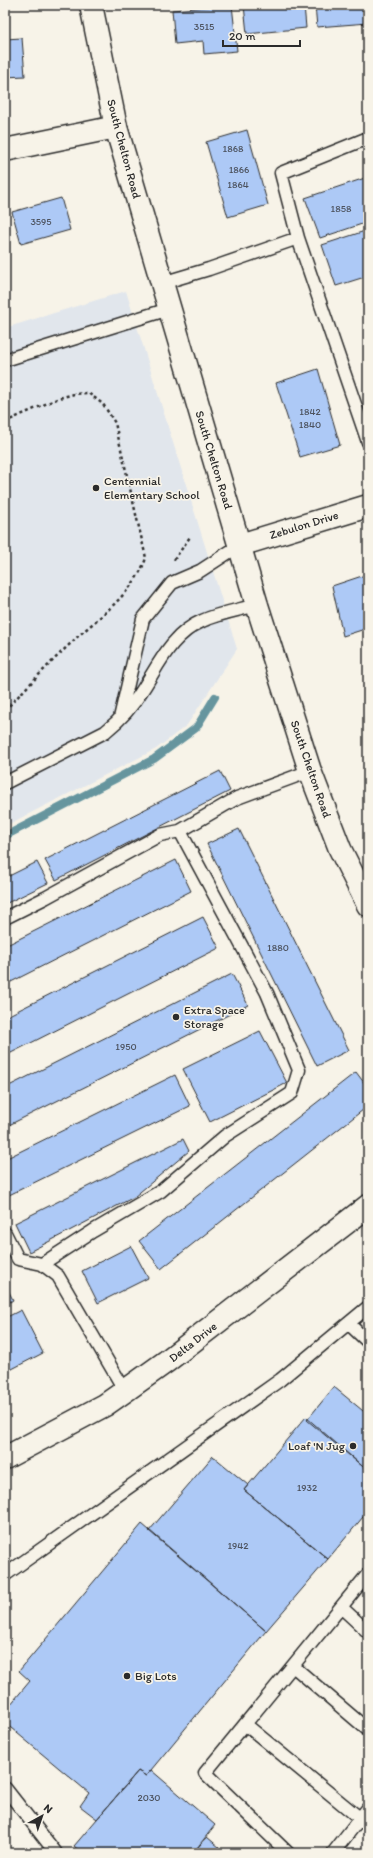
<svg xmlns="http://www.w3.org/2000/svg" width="373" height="1858" font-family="Itim,sans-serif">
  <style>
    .built { fill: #e1e6ec }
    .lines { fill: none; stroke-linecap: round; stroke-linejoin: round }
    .stream { stroke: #66959e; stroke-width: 8 }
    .building { fill: #adc9f6; stroke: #2b2b2b }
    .service-casing { stroke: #2b2b2b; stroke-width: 15 }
    .minor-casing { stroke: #2b2b2b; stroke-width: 25 }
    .secondary-casing { stroke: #2b2b2b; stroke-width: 25 }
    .path { stroke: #2b2b2b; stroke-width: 2.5; stroke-dasharray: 3 3; stroke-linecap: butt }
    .service { stroke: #f7f3e8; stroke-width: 12 }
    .minor { stroke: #f7f3e8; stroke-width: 22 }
    .secondary { stroke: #f7f3e8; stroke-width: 22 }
    .poi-dot { fill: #2b2b2b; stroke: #f7f3e8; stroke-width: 1.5 }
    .labels { text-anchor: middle; stroke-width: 3.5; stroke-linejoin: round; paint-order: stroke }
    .number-label { font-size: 10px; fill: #4c525e }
    .street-label { font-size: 12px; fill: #2b2b2b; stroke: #f7f3e8 }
    .poi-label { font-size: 12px; fill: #2b2b2b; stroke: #f7f3e8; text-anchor: start }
  </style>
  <rect width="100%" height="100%" fill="#f7f3e8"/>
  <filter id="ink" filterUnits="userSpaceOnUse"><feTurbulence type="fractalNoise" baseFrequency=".025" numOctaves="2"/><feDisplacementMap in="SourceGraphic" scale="8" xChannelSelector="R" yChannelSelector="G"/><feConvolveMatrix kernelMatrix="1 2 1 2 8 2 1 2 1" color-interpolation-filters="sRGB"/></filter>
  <g filter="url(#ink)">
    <!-- built -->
    <path class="built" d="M126,291l111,358 -50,76 -31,24 -151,77v-498z"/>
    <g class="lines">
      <!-- stream -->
      <path class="stream" d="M5,836l149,-77 42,-31 19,-31"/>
    </g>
    <!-- building -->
    <path class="building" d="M232,5l5,46 -33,3 -1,-13 -28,3 -3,-34z
      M244,5h60l2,23 -59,6z
      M315,5h53v18l-51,4z
      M22,38l3,38 -20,1v-38z
      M247,130l21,75 -40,12 -22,-75z
      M368,177v45l-48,16 -15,-40z
      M61,198l9,32 -49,14 -9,-32z
      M368,230v46l-32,10 -14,-41z
      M318,369l22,76 -40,12 -24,-74z
      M368,574v54l-25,8 -11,-50z
      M220,771l10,20 -174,89 -11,-20z
      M239,829l110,221 -32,16 -110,-222z
      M176,860l15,31 -186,94v-39z
      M37,862l11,21 -43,21v-26z
      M203,917l16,31 -214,108v-39z
      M232,974l16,31 -243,122v-39z
      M260,1031l27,52 -77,39 -27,-53z
      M356,1072l12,16v18l-207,163 -22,-28z
      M175,1075l15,31 -185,91v-38z
      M183,1139l6,12 -55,46 -105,55 -14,-29z
      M131,1246l17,32 -50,25 -16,-32z
      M5,1284l8,16 -8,5z
      M21,1310l22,43 -33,17 -5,-10v-42z
      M334,1387l34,28v56l-61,-51z
      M306,1417l62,54v40l-40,48 -84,-69z
      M213,1456l35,29 -4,5 84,69 -62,72 -117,-100z
      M142,1524l124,107 -115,139 -5,6 -8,-5 -41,48 -17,-13 9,-13 -84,-70v-12l25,-30 -11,-10z
      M151,1770l64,55 -22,28h-111l-8,-7 64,-75 8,5z
      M207,1837l19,16h-33z"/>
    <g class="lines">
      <defs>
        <path id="service" d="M298,238l-17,-65 87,-35
          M162,283l47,-14 89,-31 70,204
          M5,360l164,-51
          M120,718l23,-99 29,-36 28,-12 40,-26
          M5,783l100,-51c15,-12 28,-26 38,-43 16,-25 29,-55 59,-68 17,-8 37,-11 55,-16
          M180,831l57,-33 73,-27
          M5,918l40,-20 115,-63 20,-4 87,162 32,77 -7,23 -67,43 -64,55 -68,40 -51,33
          M5,1233l13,26 24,5 16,12 67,115
          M349,1324l19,18
          M5,1575l275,-195 88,-73
          M341,1607l27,25
          M293,1666l75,64
          M245,1724l123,101
          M5,1788l51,65
          M288,1853l-83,-80 163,-199
          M333,1853l35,-45"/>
        <path id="minor" d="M5,150l111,-23
          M240,545l128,-39"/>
        <path id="secondary" d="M91,5l25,122 141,478 53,166 30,78 28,56
          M5,1458l100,-53 20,-14 42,-30 201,-155"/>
      </defs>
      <!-- service casing -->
      <use href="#service" class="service-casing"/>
      <!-- minor casing -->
      <use href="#minor" class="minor-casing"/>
      <!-- secondary casing -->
      <use href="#secondary" class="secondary-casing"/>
      <!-- path -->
      <path class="path" d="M5,422l54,-24 15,-4 14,-1 15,11 12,19 31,135c-12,36 -48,59 -74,84 -23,22 -45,45 -67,68
        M174,560l16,-23"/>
      <!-- service -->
      <use href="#service" class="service"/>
      <!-- minor -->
      <use href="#minor" class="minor"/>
      <!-- secondary -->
      <use href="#secondary" class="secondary"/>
    </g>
  </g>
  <!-- markers -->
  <g class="poi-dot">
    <circle cx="96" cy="488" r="4"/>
    <circle cx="176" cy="1017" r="4"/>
    <circle cx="353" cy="1446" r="4"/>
    <circle cx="127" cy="1676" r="4"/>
  </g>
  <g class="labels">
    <!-- number labels -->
    <g class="number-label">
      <text x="204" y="30">3515</text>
      <text x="233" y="152">1868</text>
      <text x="239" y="173">1866</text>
      <text x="238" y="188">1864</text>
      <text x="341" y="212">1858</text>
      <text x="41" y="225">3595</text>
      <text x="310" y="415">1842</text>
      <text x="310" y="428">1840</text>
      <text x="278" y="951">1880</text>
      <text x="126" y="1050">1950</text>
      <text x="307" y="1491">1932</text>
      <text x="238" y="1549">1942</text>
      <text x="149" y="1801">2030</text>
    </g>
    <!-- street labels -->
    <g class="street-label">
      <text transform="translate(124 149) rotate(75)" y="4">South Chelton Road</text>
      <text transform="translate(214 460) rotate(73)" y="4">South Chelton Road</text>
      <text transform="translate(304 525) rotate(-17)" y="4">Zebulon Drive</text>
      <text transform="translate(311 769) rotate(71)" y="4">South Chelton Road</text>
      <text transform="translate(193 1342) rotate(-38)" y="4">Delta Drive</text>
    </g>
    <!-- poi labels -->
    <g class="poi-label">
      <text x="104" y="485">Centennial<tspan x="104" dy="14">Elementary School</tspan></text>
      <text x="184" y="1014">Extra Space<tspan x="184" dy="14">Storage</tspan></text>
      <text x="345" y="1450" text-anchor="end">Loaf 'N Jug</text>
      <text x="135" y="1680">Big Lots</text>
    </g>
  </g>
  <!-- margin -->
  <rect width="373" height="1858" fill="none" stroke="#f7f3e8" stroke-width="20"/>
  <rect x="10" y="10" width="353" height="1838" fill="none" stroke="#2b2b2b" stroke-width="1.5" filter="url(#ink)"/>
  <!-- north arrow -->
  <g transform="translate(42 1816) rotate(40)" stroke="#f7f3e8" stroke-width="3" paint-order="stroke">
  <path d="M0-3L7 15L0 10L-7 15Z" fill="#2b2b2b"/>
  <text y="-6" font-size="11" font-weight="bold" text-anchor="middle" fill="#2b2b2b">N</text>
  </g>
  <!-- scale -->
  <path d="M223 40v6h77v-6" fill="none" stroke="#2b2b2b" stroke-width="2"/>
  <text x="229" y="40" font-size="12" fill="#2b2b2b" stroke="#f7f3e8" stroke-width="3" paint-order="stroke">20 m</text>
</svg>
